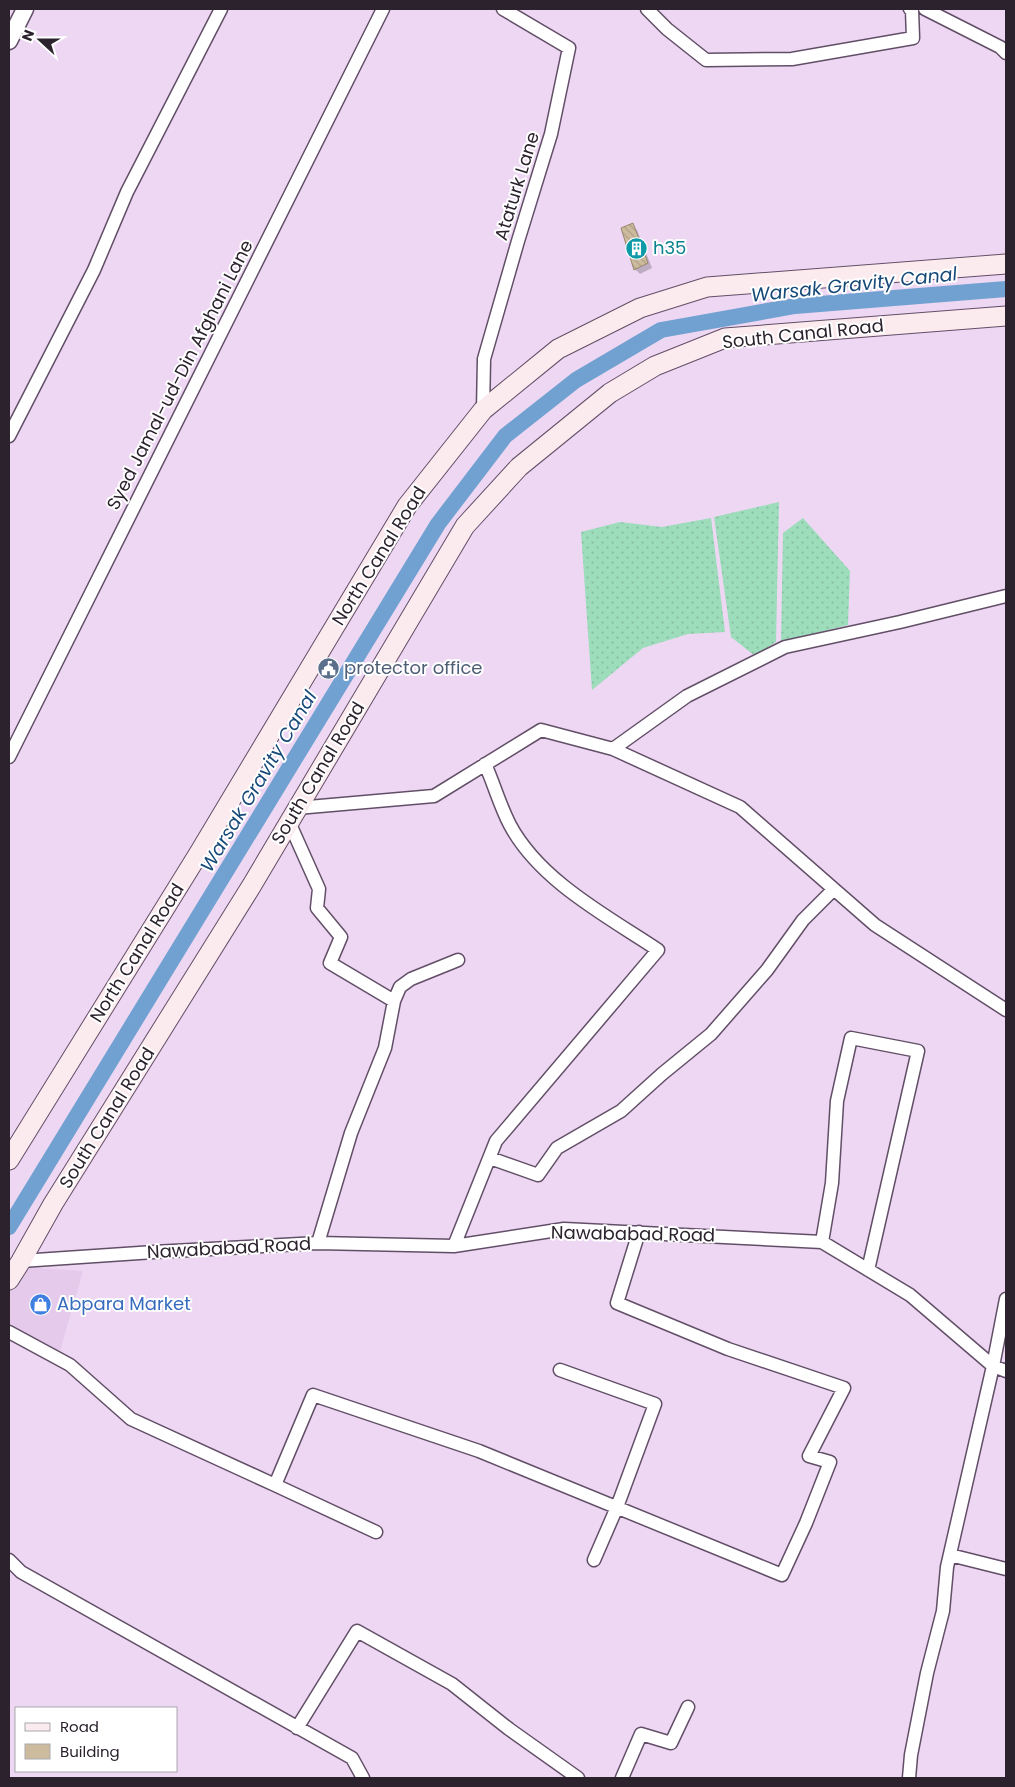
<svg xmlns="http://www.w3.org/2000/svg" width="1015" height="1787" font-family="Poppins,sans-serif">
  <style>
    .built { fill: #e5caeb }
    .grass { fill: url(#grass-dots) }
    .shadow { fill: #0003 }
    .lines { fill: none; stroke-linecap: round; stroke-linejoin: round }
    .canal { stroke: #71a1d0; stroke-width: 16 }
    .building { fill: url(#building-back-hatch); stroke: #99876c }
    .minor-casing { stroke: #624f67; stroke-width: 15 }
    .tertiary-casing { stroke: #624f67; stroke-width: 19 }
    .secondary-casing { stroke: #624f67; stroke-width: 21 }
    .minor { stroke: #fff; stroke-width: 12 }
    .tertiary { stroke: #fff; stroke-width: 16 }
    .secondary { stroke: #fbeaee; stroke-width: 19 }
    .labels { text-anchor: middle; stroke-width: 4; stroke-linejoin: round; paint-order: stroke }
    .street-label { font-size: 18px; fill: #2b222d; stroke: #fff }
    .culture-label { font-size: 18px; fill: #0d838f; stroke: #fff; text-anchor: start }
    .service-label { font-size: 18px; fill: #4e5e75; stroke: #fff; text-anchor: start }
    .shop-label { font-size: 18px; fill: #366cbe; stroke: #fff; text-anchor: start }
    .water-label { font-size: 19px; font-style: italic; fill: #174a78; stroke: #fff }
  </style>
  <defs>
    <pattern id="grass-dots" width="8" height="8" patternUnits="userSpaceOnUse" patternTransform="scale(1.25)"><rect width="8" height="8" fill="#9dddbb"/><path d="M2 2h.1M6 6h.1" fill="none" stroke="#87bda1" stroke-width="1.8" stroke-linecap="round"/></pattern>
    <pattern id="building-back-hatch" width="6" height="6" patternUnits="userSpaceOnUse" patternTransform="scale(1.25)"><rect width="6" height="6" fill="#cdbb9e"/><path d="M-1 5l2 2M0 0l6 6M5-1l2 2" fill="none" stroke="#b0a088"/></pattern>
  </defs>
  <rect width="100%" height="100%" fill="#edd7f3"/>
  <!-- built -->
  <path class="built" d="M22,1267l61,4 -23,80 -51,-25v-40z"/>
  <!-- grass -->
  <path class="grass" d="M779,502l-3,140 -21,14 -24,-19 -17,-120z
    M711,518l14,114 -37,2 -45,14 -51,42 -11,-158 39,-10 42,5z
    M803,518l47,53 -2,54 -67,17 2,-109z"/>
  <!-- shadow -->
  <path class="shadow" d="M632,225l5,5 15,38 -12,6 -5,-5z"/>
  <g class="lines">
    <!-- canal -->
    <path class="canal" d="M9,1227l429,-703 67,-88 71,-56 85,-50 134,-24 211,-17"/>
  </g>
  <!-- building -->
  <path class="building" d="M633,223l15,40 -14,7 -13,-42z"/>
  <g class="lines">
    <defs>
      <path id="minor" d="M647,9l20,20 39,31 86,-1 121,-21 -1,-28 -2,-1
        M925,9l75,38 6,6
        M483,410l1,-51 34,-118 33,-107 18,-86 -66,-39
        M9,436l85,-166 33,-78 94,-183
        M1006,596l-106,26 -115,25 -98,49 -74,53 127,58 135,118 131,85
        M9,757l374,-748
        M297,808l137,-12 107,-66 72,19
        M289,822l30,67 -2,19 24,29 -11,26 64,38 -9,47 -34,85 -33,110
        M394,1001l6,-14 11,-8 47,-19
        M490,1158l48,17 19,-27 64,-37 41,-37 49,-40 56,-64 36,-50 31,-31
        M822,1242l10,-59 5,-82 14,-63 67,13 -50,219
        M454,1246l42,-105 162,-191c-51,-34 -118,-69 -148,-125 -10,-19 -16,-41 -25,-61
        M21,1261l133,-9 164,-9 136,3 110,-17 258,13 88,53 83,71 13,5
        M9,1332l61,33 61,54 144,66 38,-90 166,56 303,124 24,-52 24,-61 -21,-6 35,-68 -116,-39 -111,-46 22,-71
        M560,1370l95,34 -38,103 -23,53
        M275,1485l101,47
        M950,1555l56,14
        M9,1560l12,12 331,186 11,20
        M297,1728l60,-97 95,53 57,45 69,49
        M622,1778l19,-44 30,9 17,-36
        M909,1778l2,-23 16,-82 16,-62 4,-44 46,-201 13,-67"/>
      <path id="tertiary" d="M9,41l16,-32"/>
      <path id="secondary" d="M9,1160l190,-307 208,-347 76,-96 75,-61 82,-41 67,-21 299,-23
        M9,1280l12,-19 32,-57 199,-319 213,-359 54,-59 91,-74 45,-27 70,-28 281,-22"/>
    </defs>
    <!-- minor casing -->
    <use href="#minor" class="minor-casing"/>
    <!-- tertiary casing -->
    <use href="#tertiary" class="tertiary-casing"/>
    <!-- secondary casing -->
    <use href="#secondary" class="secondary-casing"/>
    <!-- minor -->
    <use href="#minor" class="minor"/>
    <!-- tertiary -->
    <use href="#tertiary" class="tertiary"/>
    <!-- secondary -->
    <use href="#secondary" class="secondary"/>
  </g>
  <!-- icons -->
  <defs>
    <symbol id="building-disc" viewBox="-11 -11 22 22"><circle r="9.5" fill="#0f9aa8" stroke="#fff"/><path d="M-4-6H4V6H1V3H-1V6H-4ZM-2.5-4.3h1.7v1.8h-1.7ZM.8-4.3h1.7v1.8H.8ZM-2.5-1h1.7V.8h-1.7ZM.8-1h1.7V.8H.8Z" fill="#fff"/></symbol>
    <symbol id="civic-disc" viewBox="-11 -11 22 22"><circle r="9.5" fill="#5c6f8a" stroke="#fff"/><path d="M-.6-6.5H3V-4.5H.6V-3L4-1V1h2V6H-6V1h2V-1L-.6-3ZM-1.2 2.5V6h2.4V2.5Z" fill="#fff"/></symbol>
    <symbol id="shop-disc" viewBox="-11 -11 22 22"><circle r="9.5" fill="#3f7fe0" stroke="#fff"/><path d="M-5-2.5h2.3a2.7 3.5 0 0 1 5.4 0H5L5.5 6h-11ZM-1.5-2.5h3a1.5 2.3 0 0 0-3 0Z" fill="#fff"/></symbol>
  </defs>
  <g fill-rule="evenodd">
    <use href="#building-disc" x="624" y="236" width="25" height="25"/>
    <use href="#civic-disc" x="316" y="656" width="25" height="25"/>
    <use href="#shop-disc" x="28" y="1292" width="25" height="25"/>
  </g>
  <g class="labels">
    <!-- street labels -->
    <g class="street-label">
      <text transform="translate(517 186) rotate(-73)" y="6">Ataturk Lane</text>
      <text transform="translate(803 334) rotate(-6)" y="6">South Canal Road</text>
      <text transform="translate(180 375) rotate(-63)" y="6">Syed Jamal-ud-Din Afghani Lane</text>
      <text transform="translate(379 556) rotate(-58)" y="6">North Canal Road</text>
      <text transform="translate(318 773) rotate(-59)" y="6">South Canal Road</text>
      <text transform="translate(137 953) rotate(-58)" y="6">North Canal Road</text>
      <text transform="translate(107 1118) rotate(-58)" y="6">South Canal Road</text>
      <text transform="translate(633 1234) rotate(1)" y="6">Nawababad Road</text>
      <text transform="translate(229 1248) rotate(-3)" y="6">Nawababad Road</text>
    </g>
    <!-- culture labels -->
    <g class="culture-label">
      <text x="653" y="254">h35</text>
    </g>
    <!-- service labels -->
    <g class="service-label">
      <text x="344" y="674">protector office</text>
    </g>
    <!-- shop labels -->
    <g class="shop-label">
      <text x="57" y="1310">Abpara Market</text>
    </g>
    <!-- water labels -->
    <g class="water-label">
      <text transform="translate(854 284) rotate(-6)" y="7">Warsak Gravity Canal</text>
      <text transform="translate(258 781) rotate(-59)" y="7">Warsak Gravity Canal</text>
    </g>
  </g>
  <!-- border -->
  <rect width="1015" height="1787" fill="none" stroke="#2b222d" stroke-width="20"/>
  <!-- legend -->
  <rect x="15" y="1707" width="162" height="65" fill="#ffffff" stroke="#aaa7ab"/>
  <rect x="25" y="1723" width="25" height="8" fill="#fbeaee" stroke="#aaa7ab"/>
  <text x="60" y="1732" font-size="15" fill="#2b222d">Road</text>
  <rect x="25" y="1744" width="25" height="15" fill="#cdbb9e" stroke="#aaa7ab"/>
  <text x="60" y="1757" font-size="15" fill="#2b222d">Building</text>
  <!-- north arrow -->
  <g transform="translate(40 40) rotate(291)" stroke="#ffffff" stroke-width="4" paint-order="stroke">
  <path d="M0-4L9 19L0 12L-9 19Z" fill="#2b222d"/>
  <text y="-8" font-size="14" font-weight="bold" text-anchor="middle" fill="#2b222d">N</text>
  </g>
</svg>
